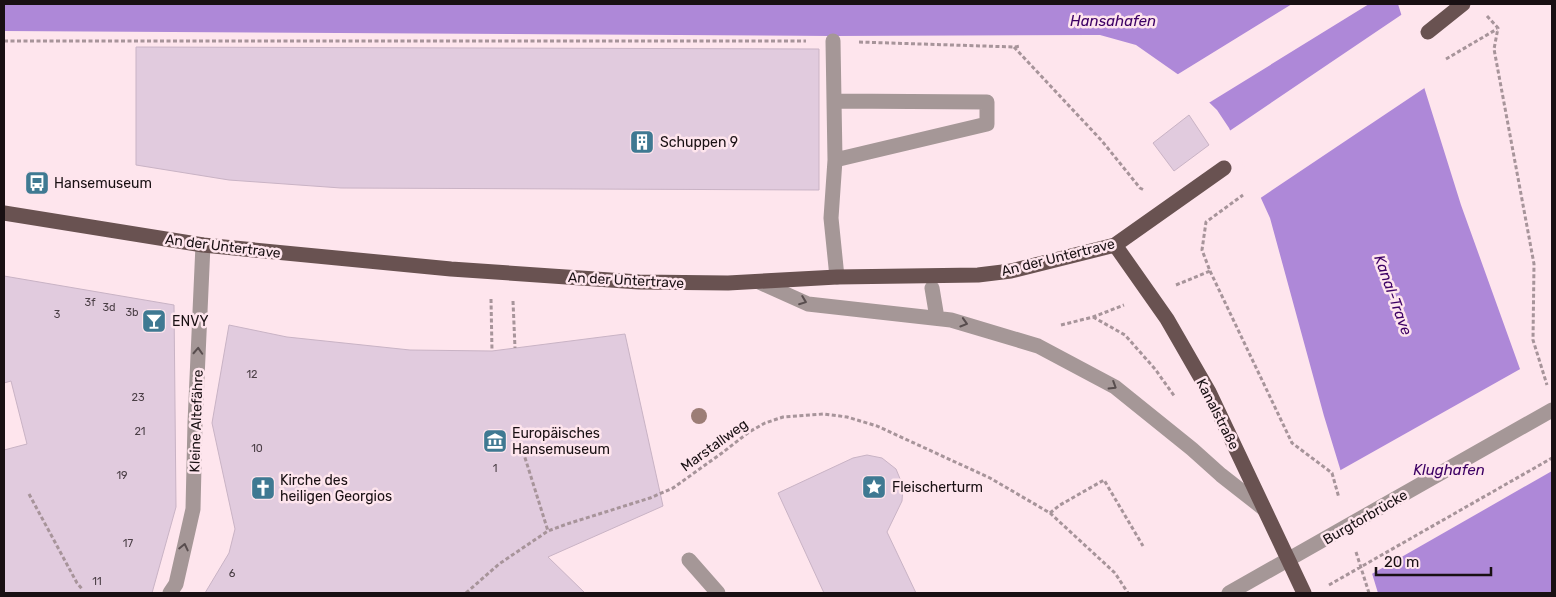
<svg xmlns="http://www.w3.org/2000/svg" width="1556" height="597" font-family="Rubik,sans-serif">
  <style>
    .water { fill: #ae88d8 }
    .pier { fill: #fee5ed }
    .building { fill: #e1cbde; stroke: #c9b3c5 }
    .lines { fill: none; stroke-linecap: round; stroke-linejoin: round }
    .path { stroke: #a7949a; stroke-width: 3; stroke-dasharray: 4 2.5; stroke-linecap: butt }
    .minor { stroke: #a59797; stroke-width: 15 }
    .major { stroke: #695251; stroke-width: 15 }
    .tree { fill: #9c7d76 }
    .oneway { stroke: #584d4e }
    .labels { text-anchor: middle; stroke-width: 5; stroke-linejoin: round; paint-order: stroke }
    .number-label { font-size: 11px; fill: #4b3f46 }
    .poi-label { font-size: 14px; fill: #191013; stroke: #fee5ed; text-anchor: start }
    .street-label { font-size: 14px; fill: #191013; stroke: #fee5ed }
    .water-label { font-size: 15px; font-style: italic; fill: #3d0064; stroke: #fee5ed }
  </style>
  <rect width="100%" height="100%" fill="#fee5ed"/>
  <!-- water -->
  <path class="water" d="M4,4h1394l63,201 59,164 32,81v143h-174l-54,-177 -54,-198 -41,-90 -12,-18 -31,-30 -50,-35 -36,-10h-10l-258,1 -828,-5z"/>
  <!-- pier -->
  <path class="pier" d="M1292,4h77l-162,100 -32,-28z
    M1404,13l22,74 -167,112 -31,-67z
    M1522,368l30,75v28l-182,104 -31,-104z"/>
  <!-- building -->
  <path class="building" d="M136,47l683,2v141l-478,-2 -112,-8 -93,-15z
    M1189,115l20,30 -35,26 -21,-28z
    M4,276l170,29 2,202 -24,86h-148v-143l23,-6 -16,-63 -7,2z
    M229,325l58,12 123,13 82,1 133,-17 38,172 -115,51 37,36h-380l24,-40 6,-24 -23,-106z
    M867,455l15,3 14,11 7,17 -1,15 -15,31 29,61h-92l-46,-100 75,-35z"/>
  <g class="lines">
    <!-- path -->
    <path class="path" d="M1487,16l11,12 -4,21 40,215 -1,76 14,45
      M4,41h802
      M859,42l155,5 7,-1
      M1014,47l88,94 38,47 4,2
      M1446,59l51,-30
      M1210,271l82,172 40,30 7,25
      M1176,285l34,-14 -8,-21 4,-28 37,-27
      M491,299l1,52
      M513,301l2,47
      M1093,317l32,18 30,34 20,28
      M1061,325l32,-8 31,-12
      M521,445l27,86
      M29,494l48,89 6,7
      M1050,513l10,-8 44,-25 39,66
      M1356,552l13,41
      M1329,585l223,-127
      M466,593l33,-29 49,-33 19,-7 83,-26 23,-10 49,-35 27,-21 16,-9 18,-6 41,-3 23,3 30,9 113,52 60,35 65,60 13,20"/>
    <!-- minor -->
    <path class="minor" d="M833,41l2,119 -4,58 6,59
      M834,101l153,1v22l-152,36
      M759,282l49,22 143,16 87,26 77,41 77,62 29,26 42,33
      M932,288l5,30
      M689,560l29,33
      M170,593l6,-9 17,-75 2,-86 8,-178
      M1229,593l323,-183"/>
    <!-- major -->
    <path class="major" d="M1428,32l35,-28
      M4,213l199,32 248,24 188,13 89,1 109,-6 141,-2 33,-4 104,-26 109,-77
      M1115,245l52,74 42,73 95,201"/>
  </g>
  <!-- trees -->
  <circle class="tree" cx="699" cy="416" r="8"/>
  <!-- one-way arrows -->
  <defs><path id="oneway-chevron" d="M-2-3.5L2.5 0L-2 3.5" fill="none" stroke-width="1.6" stroke-linecap="round" stroke-linejoin="round" transform="scale(1.25)"/></defs>
  <g class="oneway">
    <use href="#oneway-chevron" transform="translate(803 301) rotate(21)"/>
    <use href="#oneway-chevron" transform="translate(964 323) rotate(17)"/>
    <use href="#oneway-chevron" transform="translate(198 351) rotate(-87)"/>
    <use href="#oneway-chevron" transform="translate(1113 386) rotate(32)"/>
    <use href="#oneway-chevron" transform="translate(184 547) rotate(-77)"/>
  </g>
  <!-- icons -->
  <defs>
    <symbol id="building-square" viewBox="-11 -11 22 22"><rect x="-9" y="-9" width="18" height="18" rx="4" fill="#3f7992" stroke="#fee5ed"/><path d="M-4-6H4V6H1V3H-1V6H-4ZM-2.5-4.3h1.7v1.8h-1.7ZM.8-4.3h1.7v1.8H.8ZM-2.5-1h1.7V.8h-1.7ZM.8-1h1.7V.8H.8Z" fill="#fff"/></symbol>
    <symbol id="bus-square" viewBox="-11 -11 22 22"><rect x="-9" y="-9" width="18" height="18" rx="4" fill="#3f7992" stroke="#fee5ed"/><path d="M-5-6H5V4H4V6H2V4H-2V6H-4V4H-5ZM-3.5-4V0h7V-4ZM-3.5 1.2v1.5H-2V1.2ZM2 1.2v1.5H3.5V1.2Z" fill="#fff"/></symbol>
    <symbol id="bar-square" viewBox="-11 -11 22 22"><rect x="-9" y="-9" width="18" height="18" rx="4" fill="#3f7992" stroke="#fee5ed"/><path d="M-6-5H6L.8 .8V4.5H3.5V6h-7V4.5H-.8V.8Z" fill="#fff"/></symbol>
    <symbol id="museum-square" viewBox="-11 -11 22 22"><rect x="-9" y="-9" width="18" height="18" rx="4" fill="#3f7992" stroke="#fee5ed"/><path d="M0-6L6-3V-2H-6V-3ZM-5-1h2V3h-2ZM-1-1h2V3h-2ZM3-1h2V3H3ZM-6 4H6V6H-6Z" fill="#fff"/></symbol>
    <symbol id="sight-square" viewBox="-11 -11 22 22"><rect x="-9" y="-9" width="18" height="18" rx="4" fill="#3f7992" stroke="#fee5ed"/><path d="M0-6L1.8-2.2L6-1.7L2.9 1.2L3.7 5.4L0 3.3L-3.7 5.4L-2.9 1.2L-6-1.7L-1.8-2.2Z" fill="#fff"/></symbol>
    <symbol id="church-square" viewBox="-11 -11 22 22"><rect x="-9" y="-9" width="18" height="18" rx="4" fill="#3f7992" stroke="#fee5ed"/><path d="M-1.2-6h2.4v3.5h3.3v2.4h-3.3V6h-2.4V-.1h-3.3v-2.4h3.3Z" fill="#fff"/></symbol>
  </defs>
  <g fill-rule="evenodd">
    <use href="#building-square" x="628" y="128" width="28" height="28"/>
    <use href="#bus-square" x="23" y="169" width="28" height="28"/>
    <use href="#bar-square" x="140" y="307" width="28" height="28"/>
    <use href="#museum-square" x="481" y="427" width="28" height="28"/>
    <use href="#sight-square" x="860" y="473" width="28" height="28"/>
    <use href="#church-square" x="249" y="474" width="28" height="28"/>
  </g>
  <g class="labels">
    <!-- number labels -->
    <g class="number-label">
      <text x="90" y="306">3f</text>
      <text x="109" y="311">3d</text>
      <text x="132" y="316">3b</text>
      <text x="57" y="318">3</text>
      <text x="252" y="378">12</text>
      <text x="138" y="401">23</text>
      <text x="140" y="435">21</text>
      <text x="257" y="452">10</text>
      <text x="495" y="472">1</text>
      <text x="122" y="479">19</text>
      <text x="128" y="547">17</text>
      <text x="232" y="577">6</text>
      <text x="97" y="585">11</text>
    </g>
    <!-- poi labels -->
    <g class="poi-label">
      <text x="660" y="147">Schuppen 9</text>
      <text x="54" y="188">Hansemuseum</text>
      <text x="172" y="326">ENVY</text>
      <text x="512" y="438">Europäisches<tspan x="512" dy="16">Hansemuseum</tspan></text>
      <text x="280" y="485">Kirche des<tspan x="280" dy="16">heiligen Georgios</tspan></text>
      <text x="892" y="492">Fleischerturm</text>
    </g>
    <!-- street labels -->
    <g class="street-label">
      <text transform="translate(223 246) rotate(7)" y="5">An der Untertrave</text>
      <text transform="translate(1058 257) rotate(-14)" y="5">An der Untertrave</text>
      <text transform="translate(626 280) rotate(3)" y="5">An der Untertrave</text>
      <text transform="translate(1218 414) rotate(63)" y="5">Kanalstraße</text>
      <text transform="translate(196 421) rotate(-88)" y="5">Kleine Altefähre</text>
      <text transform="translate(714 445) rotate(-36)" y="5">Marstallweg</text>
      <text transform="translate(1365 517) rotate(-30)" y="5">Burgtorbrücke</text>
    </g>
    <!-- water labels -->
    <g class="water-label">
      <text x="1113" y="26">Hansahafen</text>
      <text transform="translate(1393 295) rotate(70)" y="5">Kanal-Trave</text>
      <text x="1449" y="475">Klughafen</text>
    </g>
  </g>
  <!-- border -->
  <rect width="1556" height="597" fill="none" stroke="#191013" stroke-width="10"/>
  <!-- scale -->
  <path d="M1376 567v8h115v-8" fill="none" stroke="#191013" stroke-width="2.5"/>
  <text x="1384" y="567" font-size="15" fill="#191013" stroke="#fee5ed" stroke-width="4" paint-order="stroke">20 m</text>
</svg>
